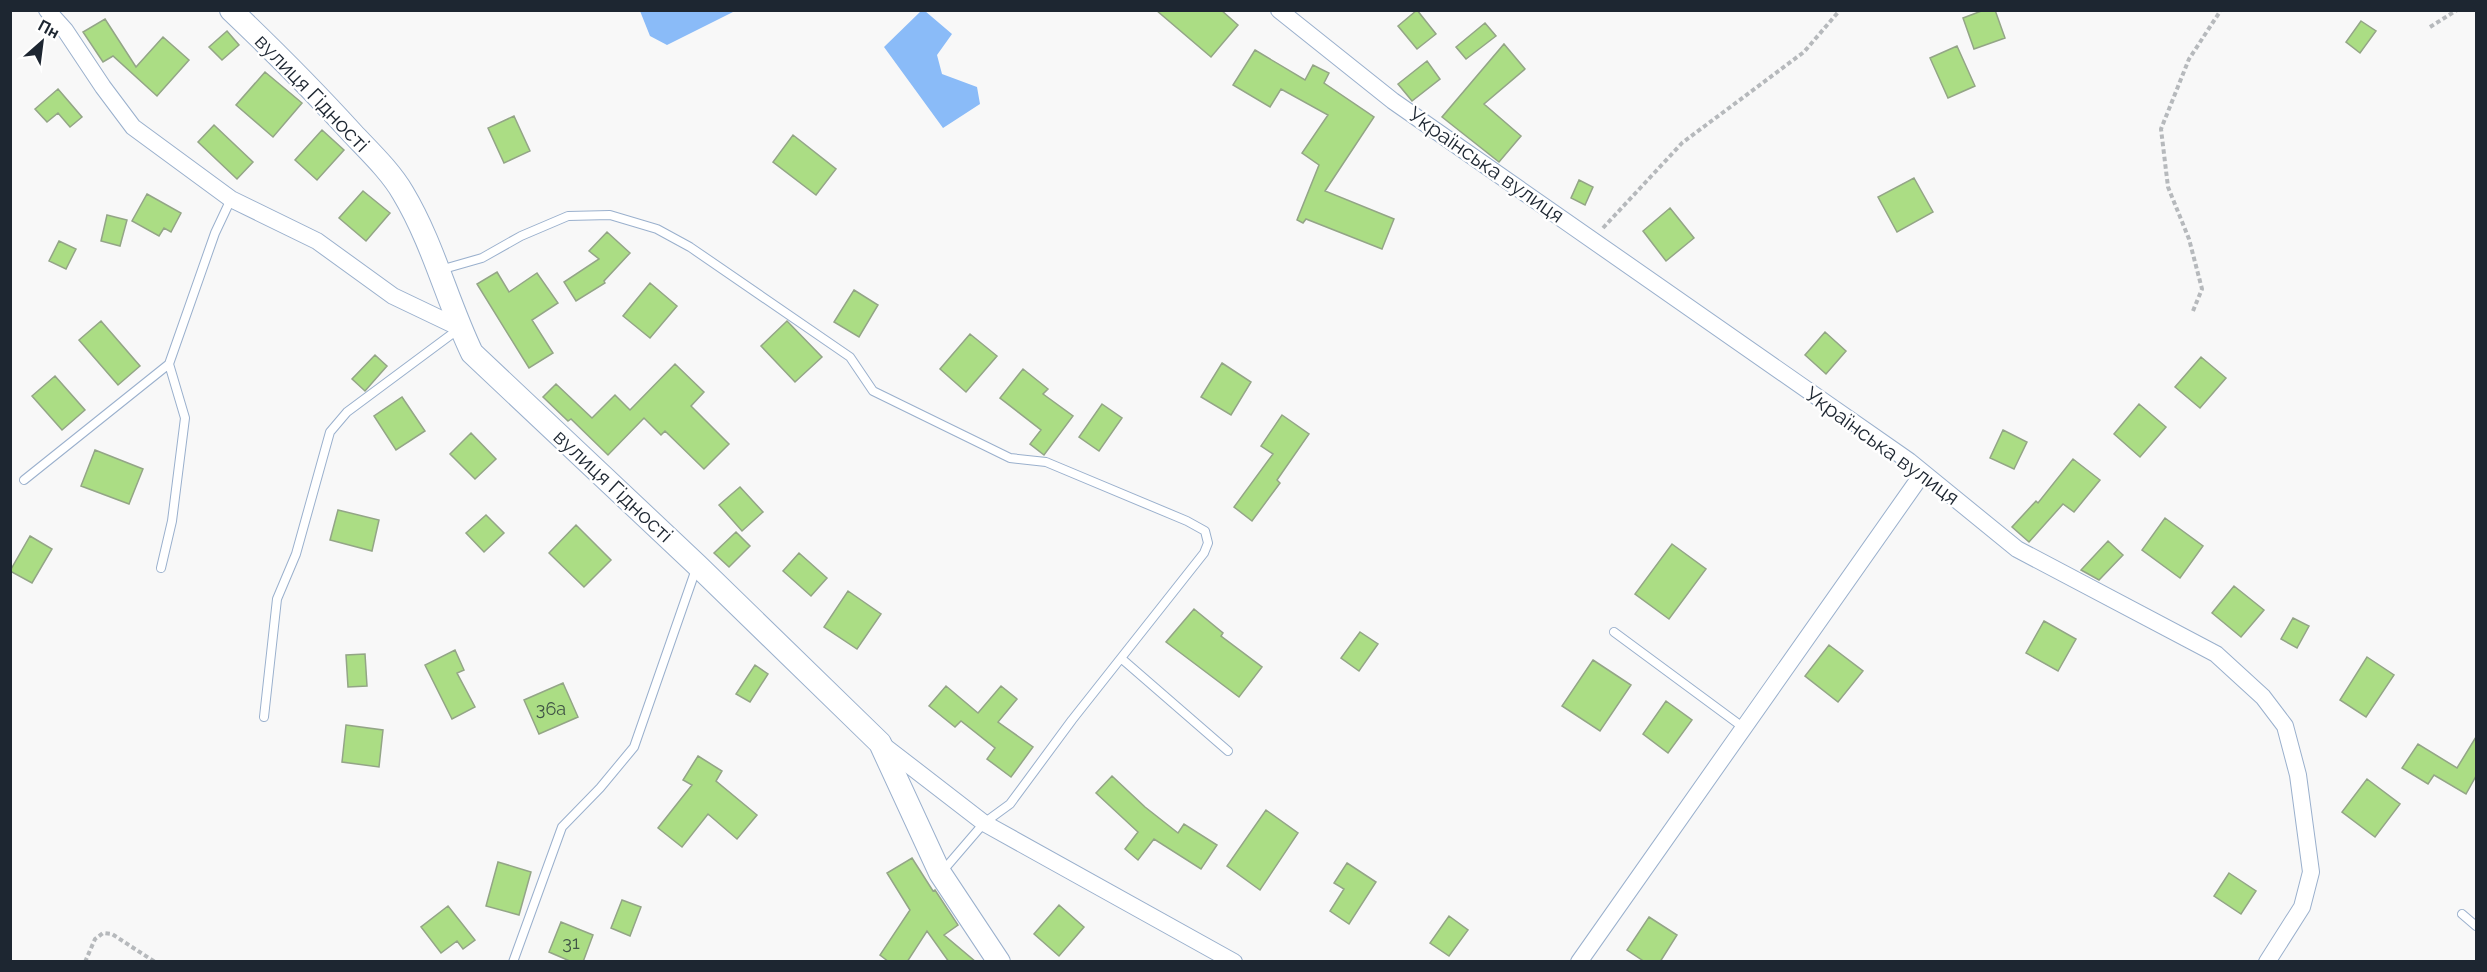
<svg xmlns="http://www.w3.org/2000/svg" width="2487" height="972" font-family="Raleway,sans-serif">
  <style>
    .water { fill: #8abbf8 }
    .building { fill: #abdd84; stroke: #93a586; stroke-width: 1.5 }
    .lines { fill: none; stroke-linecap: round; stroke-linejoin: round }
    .lane-casing { stroke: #9ab0cd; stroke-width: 10 }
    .street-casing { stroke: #9ab0cd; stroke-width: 18 }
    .secondary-casing { stroke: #9ab0cd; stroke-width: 24 }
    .path { stroke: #b6b9bc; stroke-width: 4; stroke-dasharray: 4.5 3; stroke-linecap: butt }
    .lane { stroke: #fff; stroke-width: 8 }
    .street { stroke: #fff; stroke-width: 16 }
    .secondary { stroke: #fff; stroke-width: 22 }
    .labels { text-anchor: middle; stroke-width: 5; stroke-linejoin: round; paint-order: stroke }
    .number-label { font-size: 18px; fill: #405446 }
    .street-label { font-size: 21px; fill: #1d2631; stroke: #fff }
  </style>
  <rect width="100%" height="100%" fill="#f8f8f8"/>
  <!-- water -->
  <path class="water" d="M640,11v-1l95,1 -68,34 -17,-9z
    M921,11h4l27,23 -15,21 5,19 35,13 3,17 -37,24 -59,-81z"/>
  <!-- building -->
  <path class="building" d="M1156,10h65l17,15 -27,32z
    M1417,10l19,24 -19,15 -19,-23z
    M1984,10h11l10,28 -31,11 -11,-31z
    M105,19l31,48 27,-30 26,23 -32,36 -44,-40 -10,6 -20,-30z
    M2361,21l15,10 -16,22 -14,-11z
    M1485,23l11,13 -30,23 -10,-12z
    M227,31l12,14 -17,15 -13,-13z
    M1504,44l21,25 -41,35 37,32 -22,26 -57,-45z
    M1957,46l18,40 -27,12 -18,-40z
    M1255,50l50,30 8,-15 16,8 -5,10 50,34 -49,74 69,28 -12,30 -76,-30 -3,4 -6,-3 22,-55 -17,-12 26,-38 -47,-26 -11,18 -37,-22z
    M1427,61l13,18 -28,22 -14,-17z
    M265,72l37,31 -29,34 -37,-32z
    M58,89l24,28 -12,10 -12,-14 -11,9 -12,-13z
    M514,116l16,35 -26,12 -16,-35z
    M214,125l39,37 -16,17 -39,-37z
    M322,130l22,20 -27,30 -22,-20z
    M793,135l43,34 -20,26 -43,-33z
    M1914,178l19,34 -36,20 -19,-35z
    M1579,180l14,7 -8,18 -14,-7z
    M363,191l27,22 -24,28 -27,-23z
    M147,194l34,19 -10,19 -7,-4 -5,8 -27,-15z
    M1670,208l24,30 -28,23 -23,-30z
    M107,215l20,5 -7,26 -19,-5z
    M607,232l23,21 -26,28 1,2 -29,18 -12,-19 35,-23 -10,-8z
    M59,241l17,8 -10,20 -17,-8z
    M497,272l12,20 28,-19 21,30 -26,17 21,33 -24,15 -52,-84z
    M650,283l27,23 -27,32 -27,-22z
    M854,290l24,15 -19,32 -25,-15z
    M101,321l39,45 -22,19 -39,-45z
    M787,321l35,36 -27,25 -34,-36z
    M1825,332l21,19 -20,23 -21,-19z
    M970,334l27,22 -31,36 -26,-23z
    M375,355l12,11 -22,25 -13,-12z
    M2201,357l25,21 -26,30 -25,-21z
    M1222,363l29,19 -20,33 -30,-18z
    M675,364l29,28 -13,14 38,38 -25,25 -39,-38 -4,4 -17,-17 -36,37 -37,-36 -3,2 -25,-24 13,-13 36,34 23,-23 15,15z
    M1023,369l25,20 -5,5 30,22 -29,39 -14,-11 11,-14 -41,-32z
    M55,376l30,34 -23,20 -30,-34z
    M402,397l23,34 -29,19 -22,-34z
    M1102,404l20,14 -23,33 -20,-14z
    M2139,404l27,23 -26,30 -26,-23z
    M1282,415l27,19 -32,46 3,3 -28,38 -18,-14 39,-53 -12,-8z
    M2003,430l24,12 -13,27 -24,-11z
    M471,433l25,26 -21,20 -25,-25z
    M95,450l48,19 -14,35 -48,-18z
    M2073,459l27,21 -26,32 -11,-8 -34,38 -17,-15 24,-26 2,2z
    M740,487l23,25 -21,19 -23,-26z
    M338,510l41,10 -7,31 -42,-11z
    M486,515l18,18 -20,19 -18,-19z
    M2165,518l38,28 -23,32 -38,-28z
    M576,525l35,35 -27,27 -35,-34z
    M736,532l14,14 -21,21 -15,-14z
    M30,536l22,13 -20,34 -22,-12z
    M2108,541l15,14 -24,25 -18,-10z
    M1672,544l34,25 -37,50 -34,-25z
    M799,553l28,25 -16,18 -28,-25z
    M2234,586l30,24 -23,27 -29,-24z
    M848,591l33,23 -24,35 -33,-22z
    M1194,609l29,24 -2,3 41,31 -23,30 -73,-55z
    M2293,618l16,8 -12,22 -16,-9z
    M2044,621l32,18 -18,32 -32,-18z
    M1360,632l18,12 -19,27 -18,-13z
    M1829,645l34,26 -25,31 -33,-26z
    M455,650l9,20 -7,3 18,34 -23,12 -27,-54z
    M365,654l2,32 -19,1 -2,-32z
    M2367,657l27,18 -28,42 -26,-17z
    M1593,660l38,25 -31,46 -38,-25z
    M755,665l13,9 -18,28 -14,-8z
    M563,683l15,34 -39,17 -15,-34z
    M946,686l32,27 23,-27 16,13 -19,23 35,25 -22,30 -24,-18 8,-11 -34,-27 -6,6 -26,-21z
    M1666,701l26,19 -24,33 -25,-19z
    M346,725l37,5 -4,37 -37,-5z
    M2476,737v39l-10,18 -32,-19 -6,9 -26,-16 16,-24 39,24z
    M698,756l24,15 -6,10 41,34 -20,24 -29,-25 -26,33 -24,-19 34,-43 -9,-5z
    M1112,776l33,31 33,26 6,-9 33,21 -16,24 -47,-30 -16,21 -13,-11 13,-17 -42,-39z
    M2367,779l33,25 -25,33 -33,-25z
    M1266,810l32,23 -38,57 -33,-24z
    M912,858l21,33 2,-1 23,35 -14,10 32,27h-27l-22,-31 -20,31h-18l-9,-7 30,-45 -23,-37z
    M498,862l33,10 -12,43 -33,-9z
    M1347,863l29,19 -27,42 -19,-13 14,-22 -10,-6z
    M2229,873l27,18 -15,23 -27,-18z
    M622,900l19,7 -11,29 -19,-8z
    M1059,905l25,22 -25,29 -25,-22z
    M448,906l27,34 -12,9 -6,-8 -16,12 -20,-26z
    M1449,916l19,14 -19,26 -19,-13z
    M1649,917l28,18 -17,27h-15l-18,-12z
    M561,922l32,13 -10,27h-11l-23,-10z"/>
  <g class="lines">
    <defs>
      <path id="lane" d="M440,270l42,-12 39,-22 47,-20 42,-1 47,14 33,18 160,110 23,34 137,67 36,4 141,59 18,10 3,12 -4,10 -132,167 -62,84 -26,19 -43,50
        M24,480l145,-116 46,-131 16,-34
        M161,568l11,-47 13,-103 -16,-54
        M1614,632l130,96
        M1122,659l106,92
        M264,717l13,-118 19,-45 34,-122 17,-20 113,-84
        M2462,914l14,12
        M513,962l49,-135 38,-39 34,-41 62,-178"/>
      <path id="street" d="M47,10l18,20 38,57 30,40 98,72 86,42 76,55 67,32
        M1279,10l114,91 516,360 108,88 199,105 47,43 22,29 13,49 13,97 -9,35 -35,55
        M883,745l101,78 250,139
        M1579,962l344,-489"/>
      <path id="secondary" d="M231,10c42,40 83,81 122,124 17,18 38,38 50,59 30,50 44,108 69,160l225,212 183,178 60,130 59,89"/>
    </defs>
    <!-- lane casing -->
    <use href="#lane" class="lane-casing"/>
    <!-- street casing -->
    <use href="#street" class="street-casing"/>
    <!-- secondary casing -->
    <use href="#secondary" class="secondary-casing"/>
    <!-- path -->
    <path class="path" d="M2430,27l27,-17
      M1603,228l79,-85 122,-91 36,-42
      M2193,311l9,-22 -13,-50 -21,-52 -7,-58 28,-70 32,-49
      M85,962l10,-23 8,-6 9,1 43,28"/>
    <!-- lane -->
    <use href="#lane" class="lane"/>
    <!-- street -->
    <use href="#street" class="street"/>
    <!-- secondary -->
    <use href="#secondary" class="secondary"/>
  </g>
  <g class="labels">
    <!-- number labels -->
    <g class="number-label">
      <text x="551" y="715">36а</text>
      <text x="571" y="949">31</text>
    </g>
    <!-- street labels -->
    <g class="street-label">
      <text transform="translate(312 93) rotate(46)" y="7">вулиця Гідності</text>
      <text transform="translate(1486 165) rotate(35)" y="7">Українська вулиця</text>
      <text transform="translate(1882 446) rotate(36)" y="7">Українська вулиця</text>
      <text transform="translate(613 486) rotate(43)" y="7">вулиця Гідності</text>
    </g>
  </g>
  <!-- border -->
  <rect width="2487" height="972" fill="none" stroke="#1d2631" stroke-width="24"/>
  <!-- north arrow -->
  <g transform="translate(42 42) rotate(28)" stroke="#ffffff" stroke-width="4.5" paint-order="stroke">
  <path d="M0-4.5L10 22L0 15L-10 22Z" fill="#1d2631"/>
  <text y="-9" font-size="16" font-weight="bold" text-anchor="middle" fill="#1d2631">Пн</text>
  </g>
</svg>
